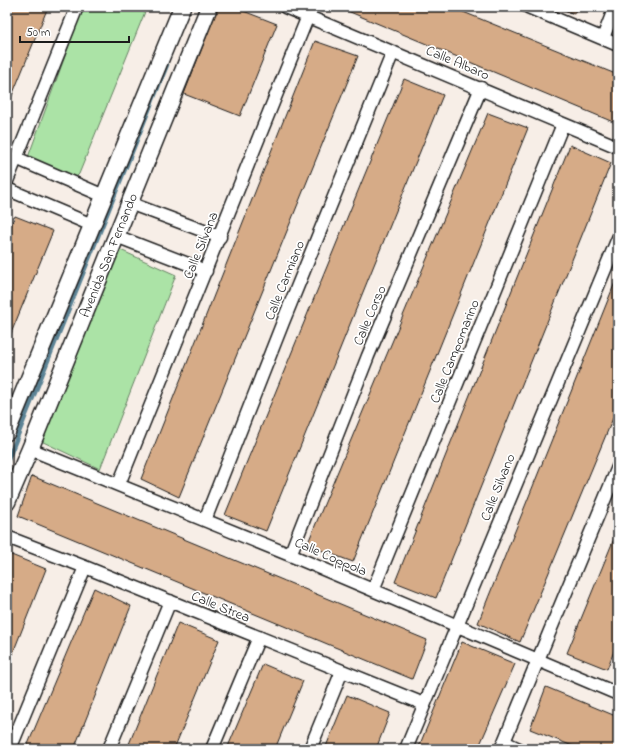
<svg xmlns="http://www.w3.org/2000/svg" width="625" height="756" font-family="'Indie Flower',sans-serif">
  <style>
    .green { fill: #abe3a6; stroke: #648061 }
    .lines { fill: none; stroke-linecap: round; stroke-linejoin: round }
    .stream { stroke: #5b8395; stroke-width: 4.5 }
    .building { fill: #d6ab87; stroke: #1c1c1c }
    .minor-casing { stroke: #1c1c1c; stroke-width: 15 }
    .tertiary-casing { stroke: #1c1c1c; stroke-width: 19 }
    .minor { stroke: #fff; stroke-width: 12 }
    .tertiary { stroke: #fff; stroke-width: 16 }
    .labels { text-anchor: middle; stroke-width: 3.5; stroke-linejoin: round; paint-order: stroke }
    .street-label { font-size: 14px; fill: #1c1c1c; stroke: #fff }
  </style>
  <rect width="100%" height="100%" fill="#f7eee7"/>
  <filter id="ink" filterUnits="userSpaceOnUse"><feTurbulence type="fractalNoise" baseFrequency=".025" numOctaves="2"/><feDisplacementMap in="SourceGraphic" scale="8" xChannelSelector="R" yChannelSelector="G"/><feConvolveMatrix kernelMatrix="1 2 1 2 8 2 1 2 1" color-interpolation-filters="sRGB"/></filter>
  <g filter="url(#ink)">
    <!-- green -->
    <path class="green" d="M83,7h64l-68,167 -6,6 -46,-20z
      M116,248l60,27 -76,194 -61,-29z"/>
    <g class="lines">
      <!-- stream -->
      <path class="stream" d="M7,462l160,-397"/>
    </g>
    <!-- building -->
    <path class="building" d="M7,7h41l-41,101z
      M218,7h15l44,17 -37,92 -56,-22z
      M338,7h113l167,68v49z
      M557,7h20l-3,7z
      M315,41l43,15 -179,441 -38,-18z
      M404,79l39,16 -177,436 -41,-16z
      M488,113l40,15 -175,434 -46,-17z
      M570,145l41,18 -175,435 -41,-16z
      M15,216l38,15 -46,112v-108z
      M618,275v131l-98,236 -42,-19z
      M32,476l395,164 -15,39 -394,-163z
      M618,529v112l-11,28 -40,-16z
      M9,554l37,15 -39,99v-108z
      M94,588l37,18 -57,143h-48z
      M178,623l41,17 -45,109h-47z
      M462,642l53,22 -37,85h-60z
      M263,664l40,17 -28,68h-48z
      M546,687l72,30v32h-38l-50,-20z
      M347,695l43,18 -14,36h-51z"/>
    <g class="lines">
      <defs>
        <path id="minor" d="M285,7l333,140
          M528,7l90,38
          M603,38l12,-31
          M16,158l88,38
          M7,181l70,-174
          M7,189l85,36
          M129,203l91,34
          M116,236l90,35
          M30,449l260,106 328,139
          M119,484l189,-468
          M205,520l78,-198 110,-270
          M7,537l78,30 339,137
          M290,555l78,-199 113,-268
          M373,590l190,-466
          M504,742l15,7
          M10,749l75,-182
          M109,749l61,-148
          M212,749l47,-112
          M310,749l32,-78
          M406,749l212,-511
          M501,749l117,-282"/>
        <path id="tertiary" d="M7,432l175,-425
          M7,502l23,-53 179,-442"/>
      </defs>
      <!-- minor casing -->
      <use href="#minor" class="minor-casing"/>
      <!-- tertiary casing -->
      <use href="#tertiary" class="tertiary-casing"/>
      <!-- minor -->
      <use href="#minor" class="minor"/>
      <!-- tertiary -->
      <use href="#tertiary" class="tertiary"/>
    </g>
  </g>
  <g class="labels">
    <!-- street labels -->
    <g class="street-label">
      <text transform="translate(458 62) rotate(23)" y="5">Calle Albaro</text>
      <text transform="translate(200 245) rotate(-68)" y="5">Calle Silvana</text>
      <text transform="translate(108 255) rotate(-68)" y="5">Avenida San Fernando</text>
      <text transform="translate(284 280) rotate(-68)" y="5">Calle Carmiano</text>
      <text transform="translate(369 315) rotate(-67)" y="5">Calle Corso</text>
      <text transform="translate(454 351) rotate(-68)" y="5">Calle Campomarino</text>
      <text transform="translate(497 487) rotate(-68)" y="5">Calle Silvano</text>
      <text transform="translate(331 556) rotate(23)" y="5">Calle Coppola</text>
      <text transform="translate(221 606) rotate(22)" y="5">Calle Strea</text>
    </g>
  </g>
  <!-- margin -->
  <rect width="625" height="756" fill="none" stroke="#fff" stroke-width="24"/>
  <rect x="12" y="12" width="601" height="732" fill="none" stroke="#1c1c1c" stroke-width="1.5" filter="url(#ink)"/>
  <!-- scale -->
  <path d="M20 36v6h109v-6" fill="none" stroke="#1c1c1c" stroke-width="2"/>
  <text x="26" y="36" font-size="12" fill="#1c1c1c" stroke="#ffffff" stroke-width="3" paint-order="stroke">50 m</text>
</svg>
